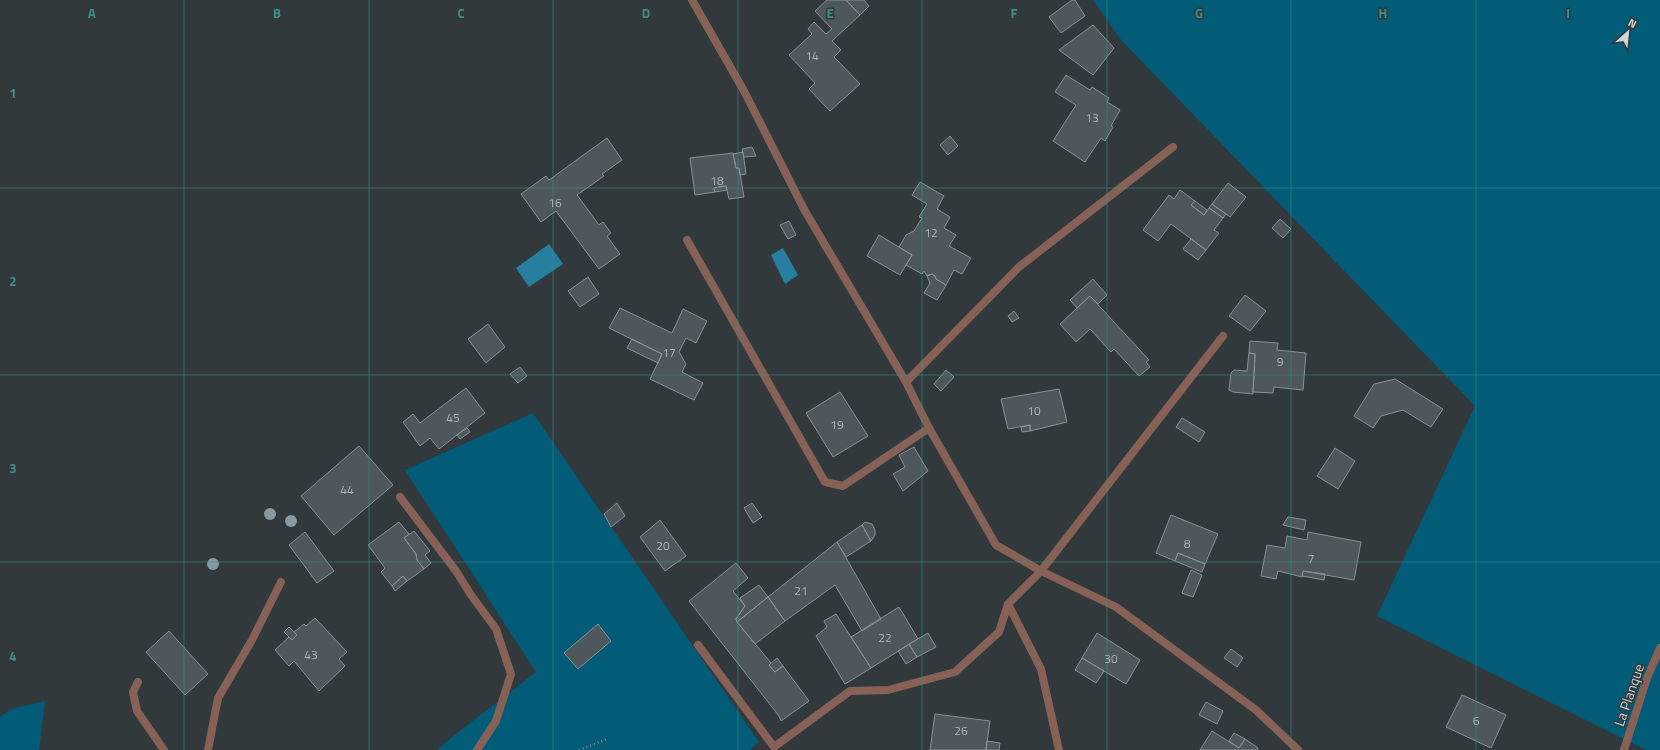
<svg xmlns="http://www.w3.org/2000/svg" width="1660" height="750" font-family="'Titillium Web',sans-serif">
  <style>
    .green { fill: #025b77 }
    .water { fill: #277fa0 }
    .building { fill: #4e575b; stroke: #899397 }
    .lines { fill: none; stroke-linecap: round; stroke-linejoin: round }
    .path { stroke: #7e8588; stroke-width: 2.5; stroke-dasharray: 1 3; stroke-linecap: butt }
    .service { stroke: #886156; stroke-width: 8 }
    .minor { stroke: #886156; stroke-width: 8 }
    .tree { fill: #8899a2 }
    .grid { fill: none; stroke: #3f8e88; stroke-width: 1; stroke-opacity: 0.55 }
    .labels { text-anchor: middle; stroke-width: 3; stroke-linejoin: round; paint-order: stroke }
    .number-label { font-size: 12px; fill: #b0b6b8 }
    .street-label { font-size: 14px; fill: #d0d5d7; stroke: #31393d }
    .grid-label { font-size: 13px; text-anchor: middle; font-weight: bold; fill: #3f8e88; stroke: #31393d; stroke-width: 3; stroke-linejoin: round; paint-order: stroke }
  </style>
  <rect width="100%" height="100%" fill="#31393d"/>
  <!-- green -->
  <path class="green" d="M1093,0h567v750h-14l-269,-134 98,-210 -354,-366z
    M533,413l226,329 -9,8h-313l15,-13 84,-65 -131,-202z
    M45,701l-6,49h-39v-33l11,-8z"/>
  <!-- water -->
  <path class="water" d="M549,244l14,20 -34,23 -13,-19z
    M783,248l15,27 -13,9 -14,-29z"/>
  <!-- building -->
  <path class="building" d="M827,0h19l14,15 -28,26 9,9 -7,7 26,27 -30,27 -21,-22 6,-6 -26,-28 23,-21 -4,-5 6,-7 12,12 6,-5 -17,-18z
    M846,0h18l5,6 -9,9z
    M1072,0h3l10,16 -24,17 -12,-16z
    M1093,25l21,23 -21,27 -34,-25z
    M1066,75l24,15 2,-3 17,11 -2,4 13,8 -9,16 2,1 -8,14 -4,-3 -16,24 -32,-21 23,-36 -21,-13z
    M950,136l8,10 -10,9 -8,-10z
    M607,138l15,22 -20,14 2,2 -27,19 22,30 4,-3 8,11 -4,3 13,18 -21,15 -43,-58 -15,11 -20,-28 25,-18 3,4z
    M752,147l4,9 -12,1 -2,-8z
    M743,152l3,22 -6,1 -1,-7h-3l-3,-14z
    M733,153l3,15h3l5,29 -15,2 -3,-13 -12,2 1,4 -20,3 -5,-37z
    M920,182l24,14 -7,13 13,8 -6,11 12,7 -7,11 22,12 -9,16 -8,-4 -8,15 -10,-6 -1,-3 -3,-2 -5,2 -3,-5 -2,3 -16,-9 6,-10 -13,-8 7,-12 8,-4 8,-13 -3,-1 8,-13 -15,-9z
    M1228,183l18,14 -16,20 -18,-13z
    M726,186l1,4 -12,2 -1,-4z
    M1180,190l15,11 -4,4 13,10 5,-7 14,10 -9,12 5,3 -13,17 -35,-26 -13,17 -15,-11 26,-35 5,4z
    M1195,201l12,9 -3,5 -13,-10z
    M1212,204l14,10 -3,4 -14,-10z
    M1280,219l11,10 -8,9 -11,-10z
    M789,221l7,14 -8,4 -8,-14z
    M879,235l33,20 -12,20 -33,-19z
    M1191,239l15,11 -8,10 -15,-11z
    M932,274l3,2 1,3 10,6 -9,15 -13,-7 6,-10 -3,-7z
    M588,277l11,17 -19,13 -12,-16z
    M1093,279l14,16 -9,9 -8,-8 -13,12 -7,-8z
    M1245,295l21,16 -16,20 -21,-15z
    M1090,296l59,64 -3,2 4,5 -11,9 -25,-27 -3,3 -21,-23 -14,13 -16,-18z
    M620,308l52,25 11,-24 24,12 -11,22 -10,-5 -7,14 7,12 -4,8 21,11 -9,17 -44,-21 12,-25 -53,-26z
    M1014,311l5,7 -7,4 -4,-6z
    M488,324l17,23 -19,16 -18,-24z
    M632,339l30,15 -4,9 -31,-15z
    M1250,341l28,2 -1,7 29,3 -3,37 -29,-3 -1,6 -20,-1 2,-38 -6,-1z
    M1249,353l6,1 -2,40 -20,-2 -4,-2 2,-17 3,-3 13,1z
    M520,367l7,9 -9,7 -8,-9z
    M946,370l8,7 -13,14 -7,-7z
    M1395,379l48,30 -12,18 -28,-17 -22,6 -8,12 -19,-12 20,-32z
    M466,388l19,25 -46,36 -9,-11 -10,8 -17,-24 10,-8 7,9z
    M1059,389l8,33 -37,9v-6l-22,4 -7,-30z
    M840,392l28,44 -35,21 -27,-44z
    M1182,418l23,14 -6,10 -23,-15z
    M1030,425v6l-8,1 -1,-5z
    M467,428l3,4 -10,7 -3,-4z
    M359,446l34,39 -59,50 -33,-39z
    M914,447l14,24 -25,20 -10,-17 12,-7 -6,-12z
    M1335,448l20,13 -17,28 -21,-13z
    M617,503l8,13 -14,11 -7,-13z
    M752,503l10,14 -9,6 -9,-15z
    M1171,515l47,19 -13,30 -27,-11 -3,8 -19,-8z
    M1288,517l18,3 -2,10 -21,-5z
    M660,520l26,36 -21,15 -25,-34z
    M399,522l10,12 -5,4 12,16 1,6 7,9 -17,12 -4,-5 -11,10 -11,-14 4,-4 -17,-23z
    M865,522l7,2 3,6v5l-4,6 -9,-16z
    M862,525l9,16 -25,16 -9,-15z
    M414,531l16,20 -5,4 6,8 -7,6 -7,-9 -1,-6 -12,-16z
    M305,532l29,39 -17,12 -28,-38z
    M1308,532l53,10 -7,38 -51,-9 -1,6 -24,-6 -2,8 -15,-3 6,-31 18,3 2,-12 20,4z
    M837,542l44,77 -19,12 -27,-46 -50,36 -17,-24z
    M1178,553l27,11 -3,8 -27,-11z
    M736,563l12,15 -15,13 12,15 -9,13 1,3 34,41 -2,2 6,7 8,-6 26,35 -28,20 -2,-5 -90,-115z
    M1191,570l11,5 -9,22 -11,-4z
    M1303,571l22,3 -1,6 -22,-4z
    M403,576l4,5 -12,10 -3,-5z
    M759,585l9,12 -31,25 -1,-3 9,-13 -5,-8z
    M768,597l17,24 -30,23 -18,-22z
    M899,607l19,32 -47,29 -20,-31z
    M836,614l35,54 -26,16 -29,-48 11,-9 -3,-6z
    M315,618l32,34 -8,7 6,7 -26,25 -25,-30 -5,5 -14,-16 14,-13 3,3 5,-5 -3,-3 10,-8 2,2z
    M598,624l13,17 -33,28 -14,-16z
    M289,627l8,8 -5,5 -8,-8z
    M169,631l39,43 -23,21 -39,-43z
    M928,633l8,14 -19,10 -8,-13z
    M1097,633l43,27 -14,24 -44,-26z
    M909,644l8,13 -11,7 -8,-13z
    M1231,649l12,9 -6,9 -13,-9z
    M777,658l6,8 -8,6 -6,-7z
    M1082,658l22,13 -8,12 -21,-13z
    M1462,695l44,20 -15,33 -45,-21z
    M1206,702l17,9 -6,13 -18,-9z
    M935,714l55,7 -4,29h-56z
    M1212,731l27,17 6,-9 13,9 -1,2h-57z
    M1234,733l11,6 -6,9 -10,-7z
    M987,741l13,2 -1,7h-13z"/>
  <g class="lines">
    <!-- path -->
    <path class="path" d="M579,750l28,-11"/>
    <!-- service -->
    <path class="service" d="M687,240l138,242 18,4 86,-58
      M400,497l56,74 15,24 25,34 15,45 -15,47 -19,29
      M1008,604l33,65 18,81
      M698,645l76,102 76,-56 38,-1 67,-18 44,-40 9,-28 33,-33 182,-235
      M138,682l-5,10 4,19 27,39
      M208,750l10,-52 34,-58 29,-58
      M1624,750l23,-72 13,-30"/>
    <!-- minor -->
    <path class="minor" d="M692,0l52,91 61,120 101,171 23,46 67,117 45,26 75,36 140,103 42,40
      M906,382l113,-115 154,-120"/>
  </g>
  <!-- trees -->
  <g class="tree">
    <circle cx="270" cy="514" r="6"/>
    <circle cx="291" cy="521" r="6"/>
    <circle cx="213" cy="564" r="6"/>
  </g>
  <!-- grid -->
  <path class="grid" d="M184,0v750M369,0v750M553,0v750M738,0v750M922,0v750M1107,0v750M1291,0v750M1476,0v750M0,188h1660M0,375h1660M0,562h1660"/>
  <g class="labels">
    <!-- number labels -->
    <g class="number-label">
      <text x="812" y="60">14</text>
      <text x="1092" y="122">13</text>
      <text x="717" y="185">18</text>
      <text x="555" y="207">16</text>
      <text x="931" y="237">12</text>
      <text x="669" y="357">17</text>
      <text x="1280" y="366">9</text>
      <text x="1034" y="415">10</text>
      <text x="453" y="422">45</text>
      <text x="837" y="429">19</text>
      <text x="347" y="494">44</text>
      <text x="1187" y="548">8</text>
      <text x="663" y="550">20</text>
      <text x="1311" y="563">7</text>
      <text x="801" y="595">21</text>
      <text x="885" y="642">22</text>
      <text x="311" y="659">43</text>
      <text x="1111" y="663">30</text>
      <text x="1476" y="725">6</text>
      <text x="961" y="735">26</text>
    </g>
    <!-- street labels -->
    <g class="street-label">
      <text transform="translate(1629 695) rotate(-71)" y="5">La Planque</text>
    </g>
  </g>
  <g class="grid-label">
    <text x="92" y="18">A</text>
    <text x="277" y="18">B</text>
    <text x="461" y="18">C</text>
    <text x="646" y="18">D</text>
    <text x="830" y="18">E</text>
    <text x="1014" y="18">F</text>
    <text x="1199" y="18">G</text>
    <text x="1383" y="18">H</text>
    <text x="1568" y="18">I</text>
    <text x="13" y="98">1</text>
    <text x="13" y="286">2</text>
    <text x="13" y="473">3</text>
    <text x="13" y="661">4</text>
  </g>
  <!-- north arrow -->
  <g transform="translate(1628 32) rotate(27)" stroke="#31393d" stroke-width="3" paint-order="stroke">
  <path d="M0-3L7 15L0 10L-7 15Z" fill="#d0d5d7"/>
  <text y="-6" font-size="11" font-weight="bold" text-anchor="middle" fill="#d0d5d7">N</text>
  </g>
</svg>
